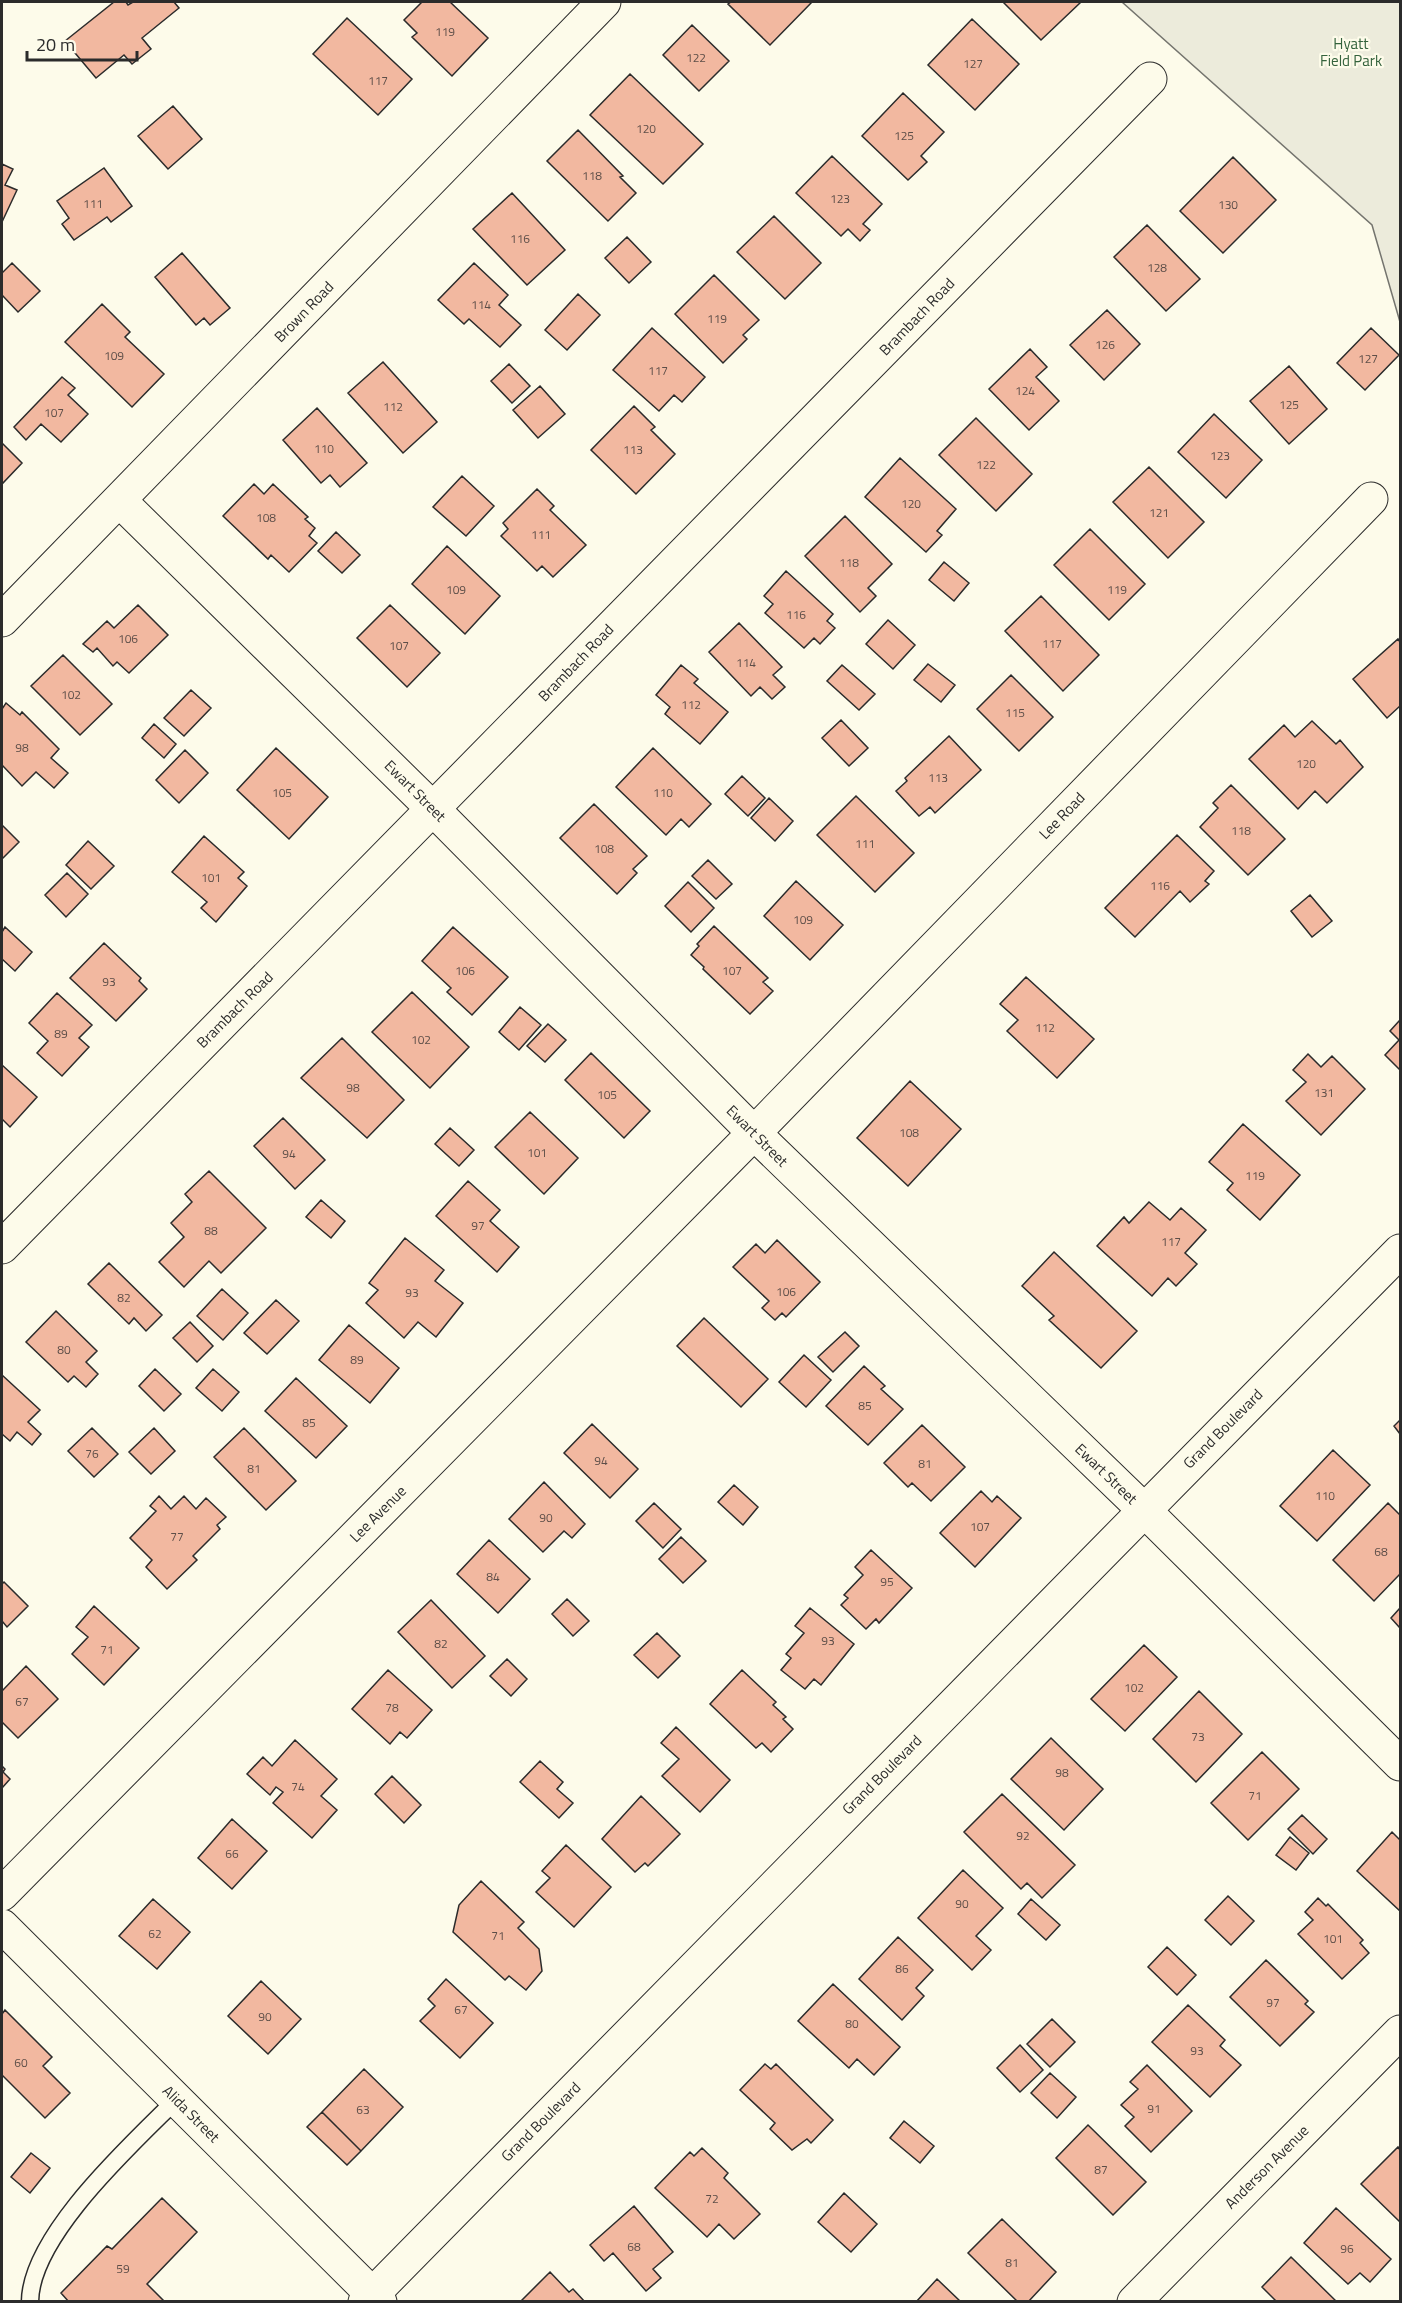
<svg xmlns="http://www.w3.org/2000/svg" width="1402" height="2303" font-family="'Titillium Web',sans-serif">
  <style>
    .green { fill: #ecebdb; stroke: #74746e; stroke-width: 1.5 }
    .building { fill: #f2b8a0; stroke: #2b2b2b; stroke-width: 1.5 }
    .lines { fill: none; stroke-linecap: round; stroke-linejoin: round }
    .lane-casing { stroke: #2b2b2b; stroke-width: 19 }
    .street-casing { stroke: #2b2b2b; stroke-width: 35 }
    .secondary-casing { stroke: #2b2b2b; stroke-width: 35 }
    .lane { stroke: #fdfbea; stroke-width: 16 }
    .street { stroke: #fdfbea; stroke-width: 33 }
    .secondary { stroke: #fdfbea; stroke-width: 33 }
    .labels { text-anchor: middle; stroke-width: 4.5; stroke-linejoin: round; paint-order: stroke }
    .number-label { font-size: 12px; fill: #5d4e48 }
    .park-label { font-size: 15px; fill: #34623c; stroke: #fdfbea }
    .street-label { font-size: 15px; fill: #2b2b2b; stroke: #fdfbea }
  </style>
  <rect width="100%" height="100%" fill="#fdfbea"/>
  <!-- green -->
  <path class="green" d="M1122,2h278v320l-28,-97z"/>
  <!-- building -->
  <path class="building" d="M114,2h12l2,3 5,-3h41l5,6 -37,30 9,11 -19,15 -8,-9 -28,23 -31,-37z
    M422,2h28l38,36 -36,38 -40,-39 5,-4 -13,-13z
    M731,2h81l-42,43 -42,-41z
    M1003,2h78l-40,38z
    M347,18l65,61 -34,36 -65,-61z
    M972,19l47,45 -44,46 -47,-45z
    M692,25l37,36 -30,30 -36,-36z
    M630,74l73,70 -40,40 -73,-69z
    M903,93l41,39 -23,24 6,6 -19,18 -46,-44z
    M173,106l29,33 -34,30 -30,-33z
    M578,130l45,46 -3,1 16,16 -28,28 -61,-60z
    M832,156l50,48 -19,20 7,6 -10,11 -12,-12 -7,7 -45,-43z
    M1233,157l43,43 -53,53 -43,-42z
    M2,164l11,5 -8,16 12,5 -15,32z
    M104,168l28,38 -21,16 -4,-5 -33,23 -12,-16 7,-6 -12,-17z
    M512,193l53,57 -38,35 -54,-56z
    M774,216l47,47 -36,36 -48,-47z
    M1147,225l53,54 -34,32 -52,-54z
    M627,237l24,25 -22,21 -24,-25z
    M182,253l48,55 -20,17 -6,-7 -8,7 -41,-48z
    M12,263l28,28 -22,21 -16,-17v-22z
    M474,263l34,32 -9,10 22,20 -21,22 -31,-28 -5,5 -26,-24z
    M714,275l45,45 -16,15 4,4 -24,24 -48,-49z
    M578,294l22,21 -33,35 -22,-20z
    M102,304l28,28 -5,5 39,37 -32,33 -67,-65z
    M1107,310l33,34 -36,36 -34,-35z
    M652,328l53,49 -23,25 -8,-7 -15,16 -46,-41z
    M1371,328l28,27 -34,35 -28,-27z
    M1030,349l17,18 -11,10 23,24 -30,29 -40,-41z
    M383,362l54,60 -34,31 -55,-60z
    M509,364l21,22 -18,17 -21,-22z
    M1289,366l38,43 -38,35 -39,-43z
    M62,377l13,11 -7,7 20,19 -27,28 -20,-18 -15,16 -12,-13z
    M540,386l25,28 -27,24 -25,-28z
    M634,406l21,21 -4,3 24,24 -39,40 -45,-44z
    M317,408l50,55 -27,24 -10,-12 -9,8 -38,-43z
    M1214,414l48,46 -36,38 -48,-46z
    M976,418l56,56 -36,37 -57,-56z
    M2,443l20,20 -20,21z
    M900,458l56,51 -19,22 5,4 -16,17 -61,-55z
    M1149,467l55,55 -36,36 -55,-56z
    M462,476l32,30 -28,30 -33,-29z
    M254,484l10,10 9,-10 35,33 -3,2 10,9 -6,8 8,7 -28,29 -18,-17 -3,4 -45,-43z
    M537,489l17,17 -4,4 36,35 -33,32 -11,-11 -5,5 -36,-35 7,-7 -5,-6z
    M845,516l47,48 -24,24 8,8 -16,16 -55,-56z
    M1090,529l55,55 -36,36 -55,-55z
    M336,532l24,23 -18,18 -24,-22z
    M447,546l53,50 -35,38 -53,-50z
    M944,562l25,21 -15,18 -25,-21z
    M786,571l47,43 -6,7 8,7 -15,16 -6,-6 -10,10 -39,-35 8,-9 -9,-8z
    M1041,596l58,59 -36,36 -58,-60z
    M138,605l30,30 -39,38 -12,-11 -4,4 -16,-18 -4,4 -10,-8 24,-23 7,7z
    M390,605l50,48 -33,34 -50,-49z
    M888,620l27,25 -22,24 -27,-25z
    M739,623l43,44 -9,8 12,12 -13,12 -12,-12 -9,9 -42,-44z
    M1398,639l2,3v64l-13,12 -34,-39z
    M63,655l49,49 -32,31 -49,-49z
    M928,664l27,21 -14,17 -27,-22z
    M681,665l17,14 -4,4 34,29 -28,32 -35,-30 5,-7 -14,-12z
    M842,665l33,29 -16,16 -32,-29z
    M1011,675l42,42 -34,34 -42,-42z
    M191,690l20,18 -27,28 -20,-18z
    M6,703l14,12 2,-3 37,37 -8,9 17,15 -14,15 -18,-16 -14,14 -20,-21v-56z
    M841,720l27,28 -19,18 -27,-28z
    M1312,721l24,23 4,-4 23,27 -36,36 -12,-12 -17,18 -49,-50 35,-34 11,12z
    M154,724l22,20 -12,14 -22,-20z
    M949,736l32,34 -46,43 -5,-6 -11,9 -23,-25 11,-10 -2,-3z
    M276,748l52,49 -39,42 -52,-49z
    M653,748l58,56 -22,23 -8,-8 -15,16 -50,-48z
    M185,750l23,23 -29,30 -23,-23z
    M742,776l23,22 -17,18 -23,-22z
    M1231,785l54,54 -37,36 -48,-48 18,-19 -5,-5z
    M856,796l58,57 -39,39 -58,-57z
    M769,798l24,23 -18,20 -24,-23z
    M594,804l53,52 -14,13 4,4 -20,21 -57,-56z
    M2,825l17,17 -17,17z
    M1177,835l37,36 -9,10 4,3 -19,18 -10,-11 -45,46 -30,-29z
    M204,836l40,36 -6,6 9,8 -31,36 -15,-14 6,-6 -35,-30z
    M88,841l26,25 -23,23 -25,-24z
    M708,860l24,24 -16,15 -24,-23z
    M67,873l21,21 -22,23 -21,-22z
    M796,881l47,44 -33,35 -46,-44z
    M688,882l26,26 -23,24 -26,-26z
    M1310,895l22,26 -20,16 -21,-26z
    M714,926l54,52 -5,4 10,9 -23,23 -47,-45 1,-2 -13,-12 8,-9 -2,-2z
    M5,927l27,25 -17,19 -13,-12v-27z
    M453,927l55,50 -36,38 -25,-23 4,-4 -29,-27z
    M104,943l37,35 -2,3 8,8 -31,32 -46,-43z
    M1026,977l68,62 -37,39 -50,-47 11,-11 -18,-16z
    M412,992l57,55 -39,41 -58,-56z
    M57,993l35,32 -13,13 10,9 -27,29 -25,-23 11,-12 -19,-18z
    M520,1007l21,18 -22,25 -20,-18z
    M1400,1020v50l-15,-15 14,-15 -9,-9z
    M548,1024l18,16 -21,22 -18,-16z
    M342,1038l62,62 -37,38 -66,-60z
    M591,1053l59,58 -26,27 -59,-58z
    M1308,1054l13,13 11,-11 33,33 -44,46 -35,-34 20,-19 -13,-12z
    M2,1065l35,32 -27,30 -8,-8z
    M910,1081l51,48 -53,57 -51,-48z
    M530,1112l48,46 -34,36 -49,-47z
    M283,1118l42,42 -30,29 -41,-43z
    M1243,1124l57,51 -40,45 -33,-30 6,-7 -24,-21z
    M450,1128l24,22 -15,16 -24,-22z
    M209,1171l57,57 -45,45 -12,-12 -25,26 -25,-25 25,-25 -13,-14 21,-21 -7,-8z
    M468,1181l32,29 -10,11 29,26 -22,25 -61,-56z
    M321,1200l24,21 -14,17 -25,-21z
    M1149,1202l21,18 11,-12 25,22 -21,23 12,11 -21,22 -8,-8 -16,18 -55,-50 27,-29 5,6z
    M405,1238l39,32 -9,11 28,22 -27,34 -18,-15 -14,16 -38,-35 12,-13 -9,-7z
    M777,1240l43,42 -34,35 -4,-4 -7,7 -13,-12 7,-7 -36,-34 23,-23 9,9z
    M1054,1252l83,79 -36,37 -52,-48 5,-4 -32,-30z
    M109,1263l53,52 -16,16 -12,-13 -5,6 -41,-40z
    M222,1289l26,24 -25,27 -26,-24z
    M276,1300l23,21 -32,33 -23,-21z
    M56,1311l41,40 -11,11 12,12 -12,13 -12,-11 -6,6 -42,-40z
    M704,1318l64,61 -27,28 -64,-61z
    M190,1322l23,24 -16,16 -24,-24z
    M349,1325l50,43 -29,35 -51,-43z
    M845,1332l14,14 -26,26 -15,-15z
    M804,1355l27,25 -25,27 -27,-25z
    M864,1366l21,20 -4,3 22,20 -35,36 -42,-39z
    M155,1369l26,25 -17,17 -25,-25z
    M213,1369l26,23 -17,19 -26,-23z
    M2,1375l38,35 -12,12 13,12 -9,11 -15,-13 -7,9 -8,-7z
    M296,1378l51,48 -31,32 -51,-47z
    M1400,1420v14l-6,-8z
    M592,1424l46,45 -28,29 -46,-45z
    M922,1425l43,42 -34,34 -19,-18 -4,4 -24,-24z
    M92,1428l26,26 -24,23 -26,-26z
    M154,1428l21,23 -24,23 -22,-22z
    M244,1428l52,53 -30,29 -52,-53z
    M1333,1450l37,35 -53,56 -37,-35z
    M544,1482l41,42 -13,14 -8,-7 -21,21 -34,-33z
    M734,1485l24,22 -15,18 -25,-23z
    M981,1491l11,11 5,-6 24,22 -46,49 -35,-34z
    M159,1496l12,13 13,-13 12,13 10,-11 20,19 -9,8 3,4 -27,27 4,4 -30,29 -21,-22 6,-7 -22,-22 26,-27 -6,-5z
    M654,1503l27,26 -18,19 -27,-27z
    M1388,1503l12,12v59l-26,27 -41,-41z
    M681,1537l25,24 -23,22 -24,-24z
    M489,1540l41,39 -32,34 -41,-39z
    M871,1550l41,38 -33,35 -3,-4 -10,10 -25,-24 7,-7 -4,-3 19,-20 -8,-8z
    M4,1582l24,24 -21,21 -5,-6v-37z
    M567,1599l22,22 -16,15 -21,-22z
    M431,1600l54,56 -33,32 -54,-56z
    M94,1606l45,42 -35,37 -32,-31 16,-17 -12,-10z
    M810,1608l44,36 -33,41 -7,-6 -9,10 -24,-19 10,-12 -5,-4 18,-21 -9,-7z
    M1400,1608v20l-9,-10z
    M657,1633l23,23 -22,22 -24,-23z
    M1144,1645l33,32 -52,54 -34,-32z
    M507,1659l20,20 -16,17 -21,-20z
    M26,1666l32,33 -40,39 -16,-16v-31z
    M388,1670l44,40 -25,28 -7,-6 -10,12 -38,-35z
    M742,1670l34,32 -3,3 13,12 -3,2 10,10 -22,23 -9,-9 -6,5 -46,-44z
    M1199,1691l43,43 -46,48 -43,-43z
    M676,1727l54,53 -30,32 -38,-36 17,-17 -18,-16z
    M1051,1738l52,51 -39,41 -53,-51z
    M295,1740l42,39 -16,17 16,14 -25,28 -39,-35 10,-11 -7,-5 -6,8 -23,-21 16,-17 9,9z
    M1262,1752l37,37 -51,51 -37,-37z
    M540,1761l23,21 -6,7 16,14 -14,15 -39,-36z
    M2,1766l3,3 -2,3 7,7 -8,9z
    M392,1776l29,29 -17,18 -29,-29z
    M1002,1794l73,71 -33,33 -15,-15 -6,6 -57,-57z
    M641,1796l39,38 -32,32 -3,-3 -10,9 -33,-33z
    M1302,1815l25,24 -14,15 -25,-25z
    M232,1819l35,32 -35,38 -34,-31z
    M1392,1832l8,8v71l-43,-40z
    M1290,1837l19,16 -13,17 -20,-15z
    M566,1845l45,42 -37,40 -38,-35 14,-14 -8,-7z
    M963,1870l40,38 -27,28 15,14 -19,20 -54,-52z
    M481,1881l43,41 -6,6 21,21 3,22 -16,19 -17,-14 -4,4 -52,-48 6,-27z
    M1228,1896l26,25 -23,24 -26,-25z
    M1318,1898l8,8 2,-2 35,36 -3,3 9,10 -27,26 -44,-45 15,-14 -8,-8z
    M153,1899l37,33 -33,37 -38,-33z
    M1031,1899l29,26 -14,15 -28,-26z
    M898,1937l35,33 -17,18 8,8 -22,24 -43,-41z
    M1167,1947l29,28 -19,20 -29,-28z
    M1266,1960l42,41 -3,3 9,8 -34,34 -50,-49z
    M446,1979l47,44 -33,35 -40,-37 15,-15 -7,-7z
    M261,1981l40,38 -33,35 -40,-38z
    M833,1984l67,63 -26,28 -17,-16 -8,9 -51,-47z
    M1188,2005l37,35 -5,6 21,19 -31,32 -58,-55z
    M5,2010l47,47 -9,9 27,27 -25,25 -43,-43v-61z
    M1052,2019l23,23 -25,25 -23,-23z
    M1020,2045l23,25 -23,22 -23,-24z
    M765,2064l6,5 5,-5 57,56 -22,23 -4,-4 -15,11 -22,-21 5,-6 -35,-33z
    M1147,2065l45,46 -41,41 -26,-26 9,-9 -13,-12 17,-16 -8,-7z
    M364,2069l39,38 -42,44 -39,-39z
    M1050,2073l26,24 -19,21 -26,-25z
    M322,2112l39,39 -14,14 -40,-38z
    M904,2121l30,25 -14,17 -30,-25z
    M1088,2125l58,57 -33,33 -57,-57z
    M1398,2147l2,3v72l-39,-38z
    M702,2148l26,25 -4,5 36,36 -26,25 -15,-15 -12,13 -52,-49 35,-36 4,4z
    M31,2153l19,15 -20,25 -19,-16z
    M844,2193l33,31 -26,28 -33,-30z
    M162,2198l35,34 -50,52 18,18h-96l-8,-9 46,-47 5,3z
    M634,2206l39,46 -20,17 8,9 -15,13 -33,-38 -9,8 -14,-16z
    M1336,2208l55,51 -21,23 -10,-9 -12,11 -44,-41z
    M1002,2219l54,53 -28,30h-10l-50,-49z
    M1291,2257l45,44v1h-59l-15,-15z
    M550,2272l19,20 4,-3 12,13h-65z
    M937,2279l24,23h-45z"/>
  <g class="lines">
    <defs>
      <path id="lane" d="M30,2302c0,-66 102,-158 146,-202"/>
      <path id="street" d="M120,501l313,308 321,324 390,377 256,254
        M2,620l602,-618
        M2,1247l1148,-1168
        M2,1894l752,-761 617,-634
        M2,1926l378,376
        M1134,2302l266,-270"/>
      <path id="secondary" d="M365,2302l1035,-1051"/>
    </defs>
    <!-- lane casing -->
    <use href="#lane" class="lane-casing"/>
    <!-- street casing -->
    <use href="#street" class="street-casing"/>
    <!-- secondary casing -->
    <use href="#secondary" class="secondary-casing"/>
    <!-- lane -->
    <use href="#lane" class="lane"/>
    <!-- street -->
    <use href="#street" class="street"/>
    <!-- secondary -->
    <use href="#secondary" class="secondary"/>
  </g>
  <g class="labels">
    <!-- number labels -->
    <g class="number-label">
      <text x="445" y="36">119</text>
      <text x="696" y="62">122</text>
      <text x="973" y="68">127</text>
      <text x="378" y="85">117</text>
      <text x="646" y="133">120</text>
      <text x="904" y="140">125</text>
      <text x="592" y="180">118</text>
      <text x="840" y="203">123</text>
      <text x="93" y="208">111</text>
      <text x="1228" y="209">130</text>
      <text x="520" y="243">116</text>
      <text x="1157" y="272">128</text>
      <text x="481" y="309">114</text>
      <text x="717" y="323">119</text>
      <text x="1105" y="349">126</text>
      <text x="114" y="360">109</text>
      <text x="1368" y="363">127</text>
      <text x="658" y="375">117</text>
      <text x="1025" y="395">124</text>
      <text x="1289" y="409">125</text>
      <text x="393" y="411">112</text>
      <text x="54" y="417">107</text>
      <text x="324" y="453">110</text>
      <text x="633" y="454">113</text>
      <text x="1220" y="460">123</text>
      <text x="986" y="469">122</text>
      <text x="911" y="508">120</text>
      <text x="1159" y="517">121</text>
      <text x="266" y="522">108</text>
      <text x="541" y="539">111</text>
      <text x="849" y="567">118</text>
      <text x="456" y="594">109</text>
      <text x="1117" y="594">119</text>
      <text x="796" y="619">116</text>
      <text x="128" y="643">106</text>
      <text x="1052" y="648">117</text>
      <text x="399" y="650">107</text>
      <text x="746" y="667">114</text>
      <text x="71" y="699">102</text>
      <text x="691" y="709">112</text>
      <text x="1015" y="717">115</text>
      <text x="22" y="752">98</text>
      <text x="1306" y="768">120</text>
      <text x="938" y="782">113</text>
      <text x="282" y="797">105</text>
      <text x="663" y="797">110</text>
      <text x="1241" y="835">118</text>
      <text x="865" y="848">111</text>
      <text x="604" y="853">108</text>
      <text x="211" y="882">101</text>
      <text x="1160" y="890">116</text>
      <text x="803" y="924">109</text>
      <text x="465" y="975">106</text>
      <text x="732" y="975">107</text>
      <text x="109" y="986">93</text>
      <text x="1045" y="1032">112</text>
      <text x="61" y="1038">89</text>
      <text x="421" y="1044">102</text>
      <text x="353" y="1092">98</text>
      <text x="1324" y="1097">131</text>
      <text x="607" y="1099">105</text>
      <text x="909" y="1137">108</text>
      <text x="537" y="1157">101</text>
      <text x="289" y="1158">94</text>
      <text x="1255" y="1180">119</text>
      <text x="478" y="1230">97</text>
      <text x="211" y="1235">88</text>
      <text x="1171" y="1246">117</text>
      <text x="786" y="1296">106</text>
      <text x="412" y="1297">93</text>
      <text x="124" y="1302">82</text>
      <text x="64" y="1354">80</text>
      <text x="357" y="1364">89</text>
      <text x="865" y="1410">85</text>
      <text x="309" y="1427">85</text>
      <text x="92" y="1458">76</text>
      <text x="601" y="1465">94</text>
      <text x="925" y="1468">81</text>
      <text x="254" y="1473">81</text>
      <text x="1325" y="1500">110</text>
      <text x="546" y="1522">90</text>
      <text x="980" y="1531">107</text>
      <text x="177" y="1541">77</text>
      <text x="1381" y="1556">68</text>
      <text x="493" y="1581">84</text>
      <text x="887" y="1586">95</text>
      <text x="828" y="1645">93</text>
      <text x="441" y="1648">82</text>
      <text x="107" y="1654">71</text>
      <text x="1134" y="1692">102</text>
      <text x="22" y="1706">67</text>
      <text x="392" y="1712">78</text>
      <text x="1198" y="1741">73</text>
      <text x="1062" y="1777">98</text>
      <text x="298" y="1791">74</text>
      <text x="1255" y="1800">71</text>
      <text x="1023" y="1840">92</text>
      <text x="232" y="1858">66</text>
      <text x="962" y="1908">90</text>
      <text x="155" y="1938">62</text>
      <text x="498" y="1940">71</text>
      <text x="1333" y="1943">101</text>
      <text x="902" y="1973">86</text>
      <text x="1273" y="2007">97</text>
      <text x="461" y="2014">67</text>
      <text x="265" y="2021">90</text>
      <text x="852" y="2028">80</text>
      <text x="1197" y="2055">93</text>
      <text x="21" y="2067">60</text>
      <text x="1154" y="2113">91</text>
      <text x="363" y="2114">63</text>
      <text x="1101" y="2174">87</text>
      <text x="712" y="2203">72</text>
      <text x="634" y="2251">68</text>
      <text x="1347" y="2253">96</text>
      <text x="1012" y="2267">81</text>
      <text x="123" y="2273">59</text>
    </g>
    <!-- park labels -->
    <g class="park-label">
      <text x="1351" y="49">Hyatt<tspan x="1351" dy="17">Field Park</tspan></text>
    </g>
    <!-- street labels -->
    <g class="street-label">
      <text transform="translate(304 312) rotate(-46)" y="5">Brown Road</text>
      <text transform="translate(917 317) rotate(-46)" y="5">Brambach Road</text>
      <text transform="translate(576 663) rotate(-46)" y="5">Brambach Road</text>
      <text transform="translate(415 791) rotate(45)" y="5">Ewart Street</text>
      <text transform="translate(1062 816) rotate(-46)" y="5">Lee Road</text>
      <text transform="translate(235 1010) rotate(-45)" y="5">Brambach Road</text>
      <text transform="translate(757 1136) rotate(45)" y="5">Ewart Street</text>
      <text transform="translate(1223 1429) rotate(-45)" y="5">Grand Boulevard</text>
      <text transform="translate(1106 1474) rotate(44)" y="5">Ewart Street</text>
      <text transform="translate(378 1514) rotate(-45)" y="5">Lee Avenue</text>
      <text transform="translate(882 1775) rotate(-45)" y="5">Grand Boulevard</text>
      <text transform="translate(191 2114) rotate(45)" y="5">Alida Street</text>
      <text transform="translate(541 2122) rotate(-45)" y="5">Grand Boulevard</text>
      <text transform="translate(1267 2167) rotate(-45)" y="5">Anderson Avenue</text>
    </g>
  </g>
  <!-- border -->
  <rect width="1402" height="2303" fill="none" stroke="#2b2b2b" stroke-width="6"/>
  <!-- scale -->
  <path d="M27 51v9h110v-9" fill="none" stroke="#2b2b2b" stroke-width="3"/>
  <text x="36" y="51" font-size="18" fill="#2b2b2b" stroke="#fdfbea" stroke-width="4.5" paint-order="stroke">20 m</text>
</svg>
